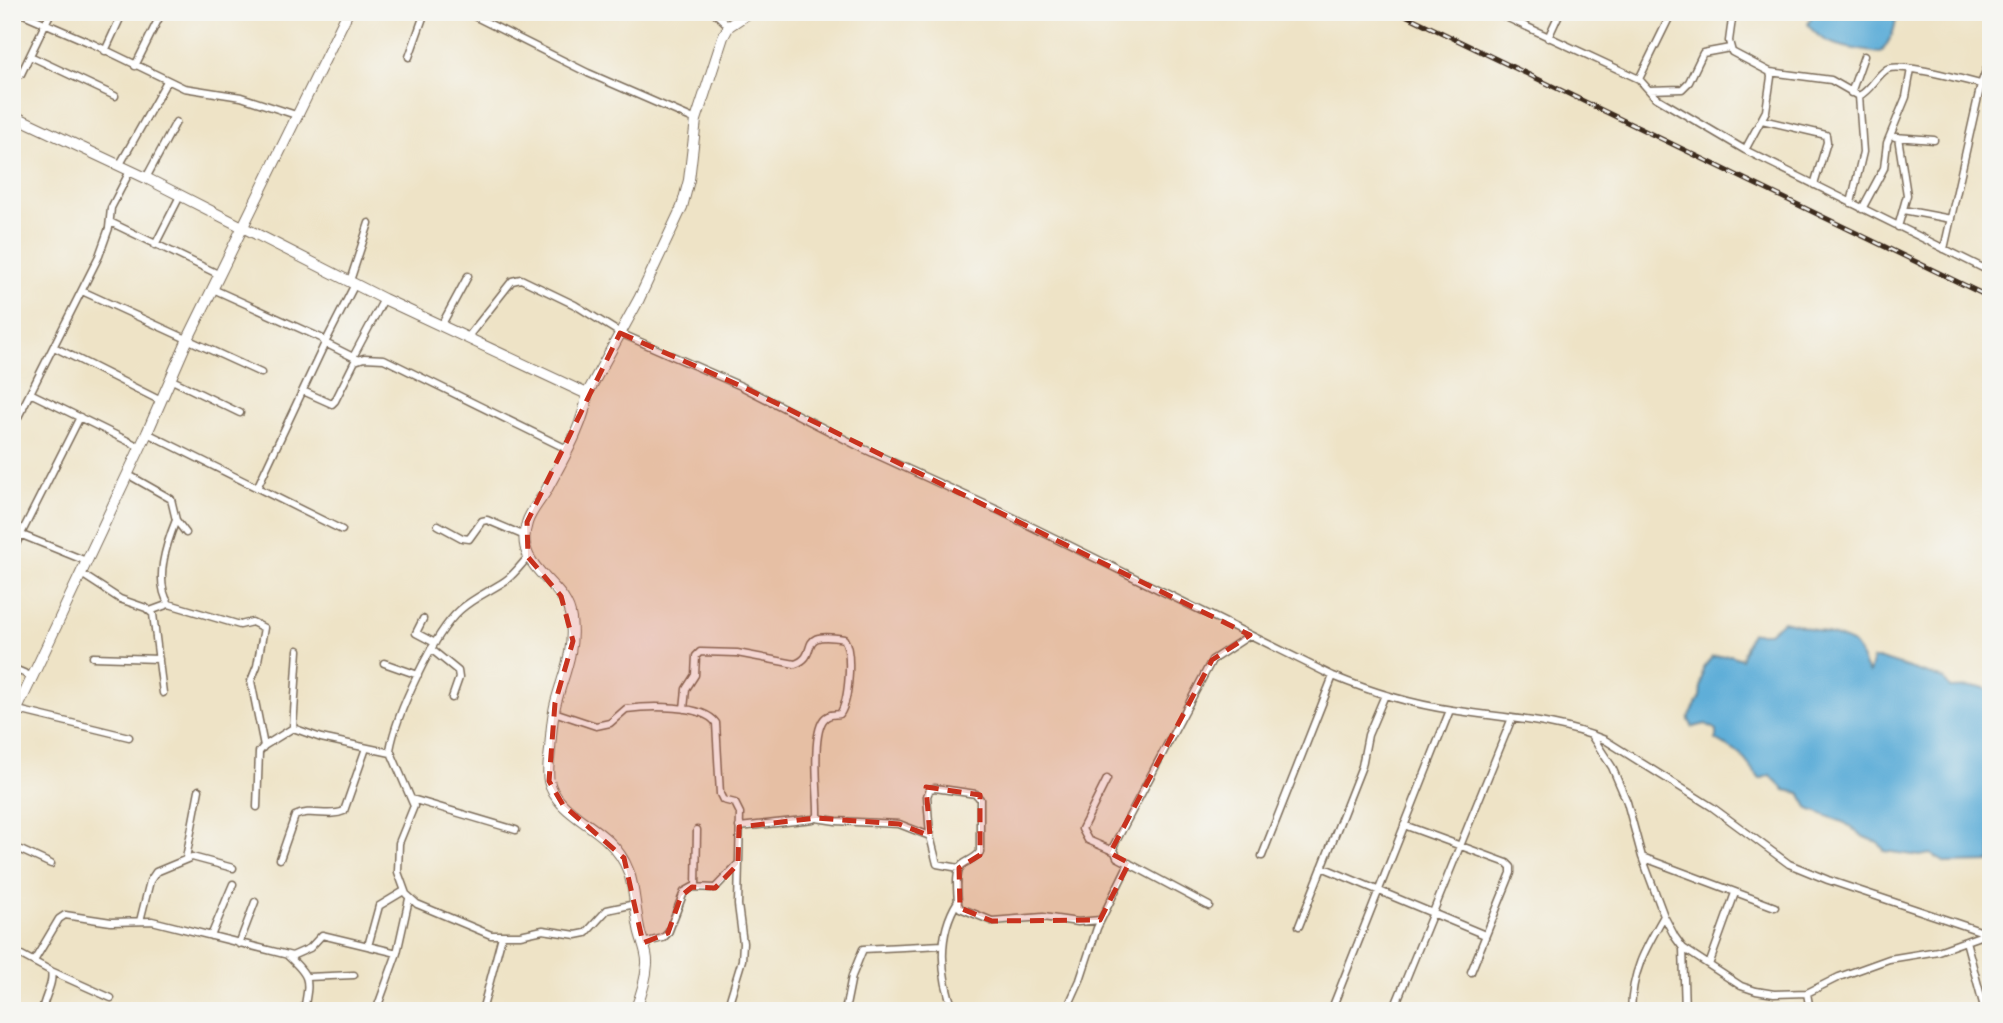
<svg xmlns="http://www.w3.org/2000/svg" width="2003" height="1023" font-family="Itim,sans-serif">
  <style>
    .water { fill: #5eaed8; stroke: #4c6c7b; stroke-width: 2 }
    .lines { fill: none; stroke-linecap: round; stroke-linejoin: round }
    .street-casing { stroke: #7a6b59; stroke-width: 9 }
    .secondary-casing { stroke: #7a6b59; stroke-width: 12 }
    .street { stroke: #fff; stroke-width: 6 }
    .secondary { stroke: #fff; stroke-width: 10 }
    .rail-casing { stroke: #3b2a1e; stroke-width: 5 }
    .rail { stroke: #f6f6f2; stroke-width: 2.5; stroke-dasharray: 8; stroke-linecap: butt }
    .marked { fill: #c8321e; fill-opacity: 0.2; stroke: #c8321e; stroke-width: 5; stroke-dasharray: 14 9; stroke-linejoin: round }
  </style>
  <rect width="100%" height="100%" fill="#f6f6f2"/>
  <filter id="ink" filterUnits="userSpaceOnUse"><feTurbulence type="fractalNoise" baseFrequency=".0143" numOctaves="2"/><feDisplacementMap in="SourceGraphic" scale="14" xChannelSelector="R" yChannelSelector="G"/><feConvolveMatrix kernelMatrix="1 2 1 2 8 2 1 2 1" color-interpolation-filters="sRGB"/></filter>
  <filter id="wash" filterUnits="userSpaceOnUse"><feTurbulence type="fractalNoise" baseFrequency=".00686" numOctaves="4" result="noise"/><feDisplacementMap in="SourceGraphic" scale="28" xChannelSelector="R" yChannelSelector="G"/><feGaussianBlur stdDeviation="1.57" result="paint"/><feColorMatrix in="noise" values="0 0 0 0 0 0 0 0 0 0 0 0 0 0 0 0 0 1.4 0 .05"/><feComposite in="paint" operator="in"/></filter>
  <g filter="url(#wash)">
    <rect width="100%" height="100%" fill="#eee3c6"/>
    <!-- water -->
    <path class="water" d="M1813,12h83c1,17 -6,28 -15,41 -25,-4 -59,-5 -73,-29z
      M1783,621c9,2 67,19 70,23 9,8 8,20 16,29l4,-14h8l63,20 6,9 32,-1 9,5v170l-45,1 -16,-9 -10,2 -35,-5 -7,-9 -14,-5 -19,-14 -36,-14 -9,-16 -15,-3 -15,-15 -10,4 -20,-25 -24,-14v-10l-10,-6 -13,3 -5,-8 12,-22 3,-29 9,-11 19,-2 10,4 10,-26h18z"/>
  </g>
  <g filter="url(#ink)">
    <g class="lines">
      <defs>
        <path id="street" d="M19,12l74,32 91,44 57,9 58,19
          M466,12l122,61 108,47
          M714,12l15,14
          M1495,12l144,67 16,18 90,53 246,122
          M1733,12l-4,29 3,11 38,20 1,5 -5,34 -21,39
          M1548,38l12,-26
          M105,51l18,-39
          M30,56l85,40
          M409,57l16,-45
          M135,66l27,-54
          M1770,72l61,8 28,16c12,-6 17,-20 28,-27 14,-7 76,11 94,15
          M21,74l30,-62
          M1639,79l33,-67
          M1649,90l33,-1 7,-7 14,-29 27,-5
          M1851,93l13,-37
          M1762,120l64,15 1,7 -13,43
          M1895,137l39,3
          M119,166l48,-85
          M146,178l30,-56
          M1851,203l12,-51 -4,-56
          M1862,209l22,-41 3,-25 19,-46 5,-28
          M1903,210l48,9
          M110,222l110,53
          M1898,227l9,-32 -9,-58
          M155,245l25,-49
          M1944,249l37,-165 10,-27
          M350,281l19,-58
          M355,284l-30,59 32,16
          M213,289l108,49 4,5 -68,145
          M82,291l179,82
          M441,326l27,-50
          M467,338l45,-57 9,-2 54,26 45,28 121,53 123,63 138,63 331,164c39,16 78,28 119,34 52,8 104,10 153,30l107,67 77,57 39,16 158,53
          M54,347l107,54
          M353,357l31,-58
          M170,379l70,34
          M303,391l29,13 3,-3 20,-40 9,-3 20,1 183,90
          M30,393l110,54
          M12,403l11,5
          M12,429l87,-173 10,-28 2,-20 19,-37
          M147,433l195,97
          M127,474l44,25 5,21 10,13
          M176,520c-10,25 -22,61 -7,84l71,21 12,-3 12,6 -7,38 -6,15 13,65
          M438,525l24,13 7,1 13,-18 5,-1 38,16
          M12,531l74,30
          M12,552l68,-135
          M528,557c-7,8 -14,18 -23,24 -15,10 -32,17 -45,29 -27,24 -64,105 -70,140l24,56 -15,37 -1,29 8,22 11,10 74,31h29l23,-5 33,5 10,-2 21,-23 28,-6
          M80,573l40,26 26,9 7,6 10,79
          M150,611l19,-7
          M423,619l-7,14 19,10
          M431,649l27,22 1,7 -7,20
          M298,650l-5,78 28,10 70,15
          M93,657l66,2
          M384,663l34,12
          M12,668l21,9
          M684,709l2,-20 9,-14 1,-19 4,-4 37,1 58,11c27,-9 -2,-34 49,-25 9,13 5,62 -4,75 -4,1 -8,0 -12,2 -19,8 -9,81 -10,100l-5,3 -74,8
          M18,710l111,27
          M554,712l42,14 14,-3 16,-14c22,-3 77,-5 90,14l4,71 3,6 12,3 5,10 -2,92 5,38 -1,17 -14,46
          M1591,735l21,32 15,35 15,55 22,59 11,21 8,11 58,38 15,5 18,3 33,-1 32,-16 50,-18 49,-8 53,-19
          M1107,779l-25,50 6,11 25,11
          M412,799l104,31
          M257,807l2,-55 5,-6 29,-18
          M816,818l20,3 63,3 31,12 7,28 22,4
          M1404,825l103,38 4,4v6l-40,99
          M930,836l-3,-40 3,-7 5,-1 41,6 4,5v53c-5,7 -12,8 -18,13 -8,8 -4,29 -4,39l2,4 32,13 51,-4 35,5 22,-2
          M12,846l39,18
          M1262,856l71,-180
          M1642,857l133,50
          M186,858l13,-68
          M280,859l15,-43c15,-8 34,2 49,-5l22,-63
          M1322,867l163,68
          M696,887l1,-57
          M1209,906l-92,-49 -4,-10 99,-187 38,-25
          M140,921l10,-40 6,-9 36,-15 41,11
          M1299,926l63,-160 6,-31 17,-40
          M211,936l22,-52
          M1966,941l19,70
          M643,943l20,-5 5,-5 16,-41 9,-5 22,1 23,-24
          M239,944l16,-42
          M368,946l11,-40 25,-15
          M1683,948l2,63
          M12,950l39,21c3,13 -7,26 -9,40
          M288,956c24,22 21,24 16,55
          M34,961l25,-42 6,-4 46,7 41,-1 140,35 18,-8 12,-13 75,18
          M1709,965l26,-72
          M51,971l60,27
          M307,977l47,-2
          M1807,993l3,18
          M376,1011l21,-58 12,-54
          M482,1011l20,-75
          M845,1011l7,-35 11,-27 80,-4
          M954,1011c-14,-35 -17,-77 4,-110
          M1066,1011l14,-31 17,-52 32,-65
          M1331,1011l119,-301
          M1393,1011l119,-293
          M1631,1011c1,-40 14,-62 33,-95"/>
        <path id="secondary" d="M12,115l134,63 238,121 203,95 52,-95 43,-92 7,-27 7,-60 27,-83 6,-11 21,-14
          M587,394c-2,30 -27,70 -41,97 -6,10 -16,21 -19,32 -15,47 40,58 44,96 4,33 -7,53 -15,83 -4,15 -5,32 -6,48 -1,9 -3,22 -1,31 6,28 41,42 59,60 28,26 24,52 31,87 2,12 9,24 8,36 -1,16 -6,32 -12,47
          M12,720l135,-287 40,-92 161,-329"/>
      </defs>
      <!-- street casing -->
      <use href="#street" class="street-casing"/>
      <!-- secondary casing -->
      <use href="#secondary" class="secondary-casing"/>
      <!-- street -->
      <use href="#street" class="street"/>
      <!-- secondary -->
      <use href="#secondary" class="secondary"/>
      <defs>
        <path id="rail" d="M1399,12l592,286"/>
      </defs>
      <!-- rail casing -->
      <use href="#rail" class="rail-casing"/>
      <!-- rail -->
      <use href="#rail" class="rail"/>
    </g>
  </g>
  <!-- marked area -->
  <path class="marked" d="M620,333l121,53 509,249 -38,25 -102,193 19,10 -29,57 -108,1 -32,-13 -1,-40 21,-13v-60l-54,-8 4,49 -31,-12 -83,-6 -77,9 -1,37 -23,24 -23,-1 -11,9 -13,37 -25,10 -19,-85 -61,-53 -14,-24 6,-78 18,-62 -12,-45 -33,-39 -1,-35z"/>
  <!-- margin -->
  <rect width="2003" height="1023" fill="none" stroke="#f6f6f2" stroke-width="42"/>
</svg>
